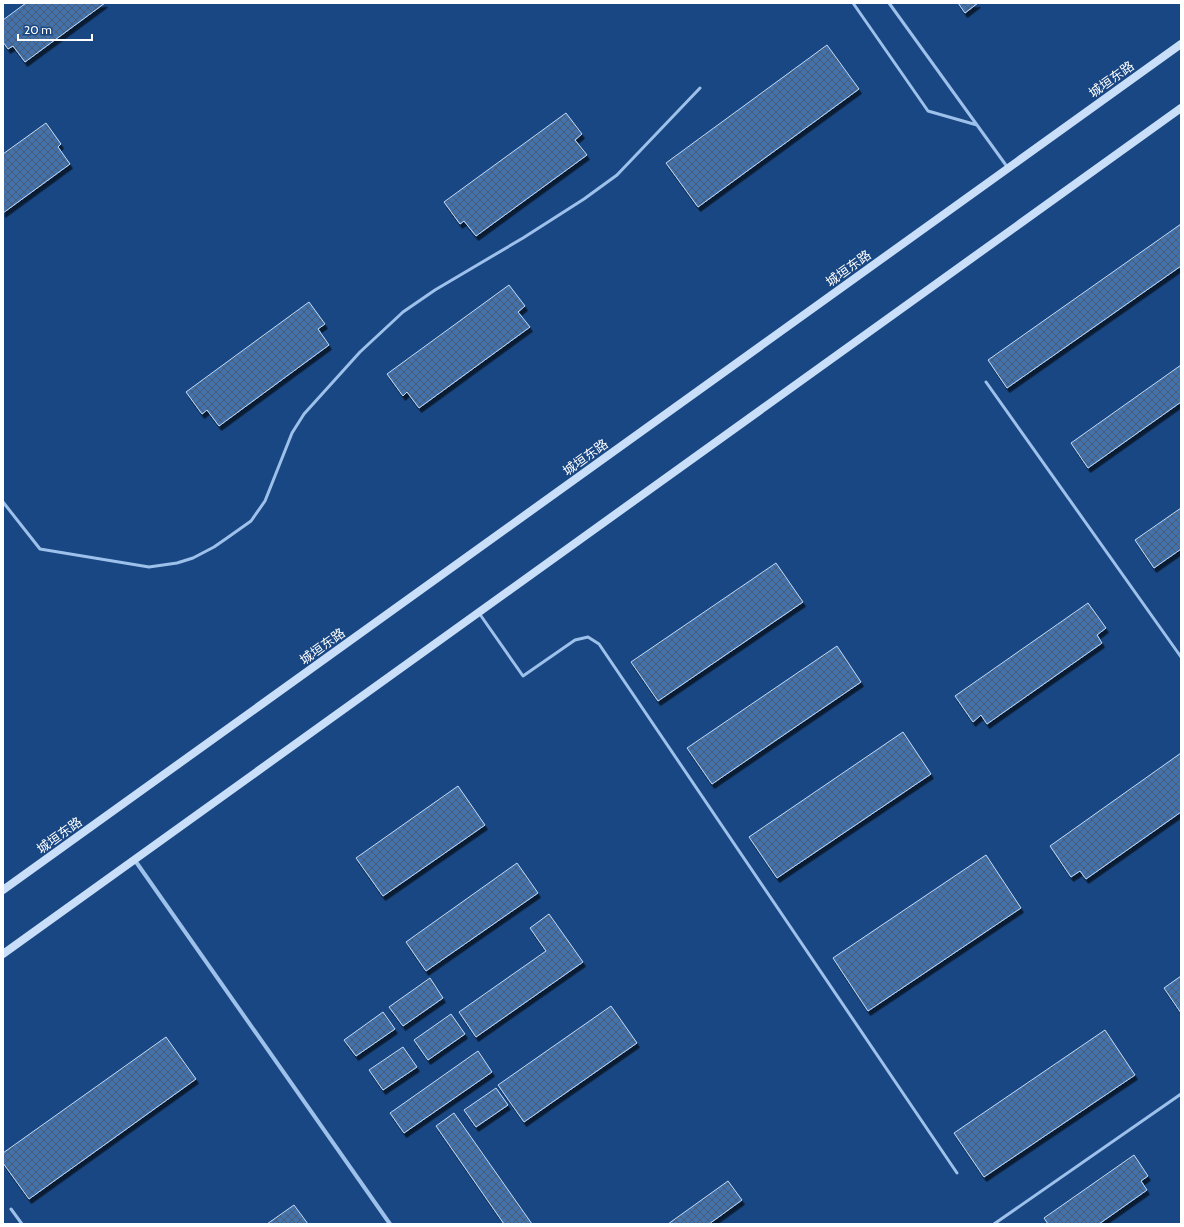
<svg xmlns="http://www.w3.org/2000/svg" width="1184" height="1227" font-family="Cabin,'Noto Sans SC',sans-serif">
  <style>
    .building { fill: url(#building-cross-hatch); stroke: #c2dbf8; filter: url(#shadow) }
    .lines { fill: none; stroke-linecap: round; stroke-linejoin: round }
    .lane { stroke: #9dc1eb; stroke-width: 3 }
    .street { stroke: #9dc1eb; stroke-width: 4 }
    .secondary { stroke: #c9def8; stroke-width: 8 }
    .labels { text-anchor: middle; stroke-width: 3; stroke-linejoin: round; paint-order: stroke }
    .street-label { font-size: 13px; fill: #fff; stroke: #194783 }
  </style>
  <defs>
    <pattern id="building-cross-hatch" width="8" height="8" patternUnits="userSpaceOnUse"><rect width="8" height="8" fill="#4271ac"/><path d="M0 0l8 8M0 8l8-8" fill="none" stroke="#485b72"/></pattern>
    <filter id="shadow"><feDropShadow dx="2.5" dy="4.5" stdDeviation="0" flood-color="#0009"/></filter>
  </defs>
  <rect width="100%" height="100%" fill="#194783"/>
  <!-- building -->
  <path class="building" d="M26,3h79l-80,59 -12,-16 -5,3 -5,-7v-22z
    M958,3h20l-13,10z
    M827,45l32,44 -161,118 -32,-44z
    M566,113l16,21 -7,6 12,15 -111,81 -12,-15 -4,3 -16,-22z
    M46,123l15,21 -3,3 12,17 -67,49v-59z
    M1181,224v42l-174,122 -19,-28z
    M509,285l16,21 -7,6 12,15 -111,81 -12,-16 -4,4 -16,-22z
    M309,302l16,22 -7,5 11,16 -110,81 -12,-16 -5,4 -16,-22z
    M1181,365v37l-93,66 -17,-25z
    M1181,508v41l-27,19 -19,-28z
    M776,563l27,39 -145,99 -27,-39z
    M1088,603l18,25 -9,7 5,8 -115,81 -6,-9 -8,7 -18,-26z
    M837,646l24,36 -149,102 -25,-36z
    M903,732l28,42 -154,104 -28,-41z
    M1181,753v59l-95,67 -6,-8 -9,6 -21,-31z
    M458,786l27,39 -102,71 -27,-38z
    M986,855l35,53 -153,103 -35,-53z
    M517,863l21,30 -112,78 -20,-29z
    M549,914l34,48 -107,75 -17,-25 87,-61 -16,-23z
    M1181,976v37l-17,-25z
    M430,978l13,20 -40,28 -14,-19z
    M611,1006l26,37 -113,79 -26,-37z
    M383,1012l12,17 -39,27 -12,-16z
    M451,1014l14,20 -37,26 -14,-20z
    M1105,1030l30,45 -151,102 -30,-44z
    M166,1037l30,42 -167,120 -26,-36v-10z
    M403,1047l14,20 -34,23 -14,-20z
    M478,1051l14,21 -88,61 -14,-20z
    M496,1088l12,17 -32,22 -12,-17z
    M454,1113l78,111h-28l-68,-98z
    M1134,1155l14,21 -7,5 6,9 -48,34h-51l-4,-6z
    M728,1181l14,19 -33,24h-41z
    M294,1205l14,19h-41z"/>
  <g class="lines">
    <!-- lane -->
    <path class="lane" d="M853,3l75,108 49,14
      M889,3l119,165
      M986,382l195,275
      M3,502l37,47 109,18 28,-4 16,-5 21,-11 13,-9 24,-17 14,-20 27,-68 12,-19 56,-62 43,-40 32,-22 88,-52 61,-39 33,-24 83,-87
      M479,613l44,63 52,-36 13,-3 11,7 358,529
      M11,1209l11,15
      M994,1224l187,-130"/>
    <!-- street -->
    <path class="street" d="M134,859l256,365"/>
    <!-- secondary -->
    <path class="secondary" d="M3,890l1178,-846
      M3,954l1178,-846"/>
  </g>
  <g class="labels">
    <!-- street labels -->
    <g class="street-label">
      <text transform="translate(1111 79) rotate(-36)" y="5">城垣东路</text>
      <text transform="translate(848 268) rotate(-36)" y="5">城垣东路</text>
      <text transform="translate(585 457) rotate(-36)" y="5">城垣东路</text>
      <text transform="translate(322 646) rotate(-36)" y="5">城垣东路</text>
      <text transform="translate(59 835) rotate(-36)" y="5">城垣东路</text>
    </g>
  </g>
  <!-- border -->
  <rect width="1184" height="1227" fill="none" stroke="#ffffff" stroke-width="8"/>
  <!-- scale -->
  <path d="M18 34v6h74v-6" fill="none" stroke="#ffffff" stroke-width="2"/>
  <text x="24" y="34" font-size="12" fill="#ffffff" stroke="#194783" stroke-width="3" paint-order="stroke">20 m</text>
</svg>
